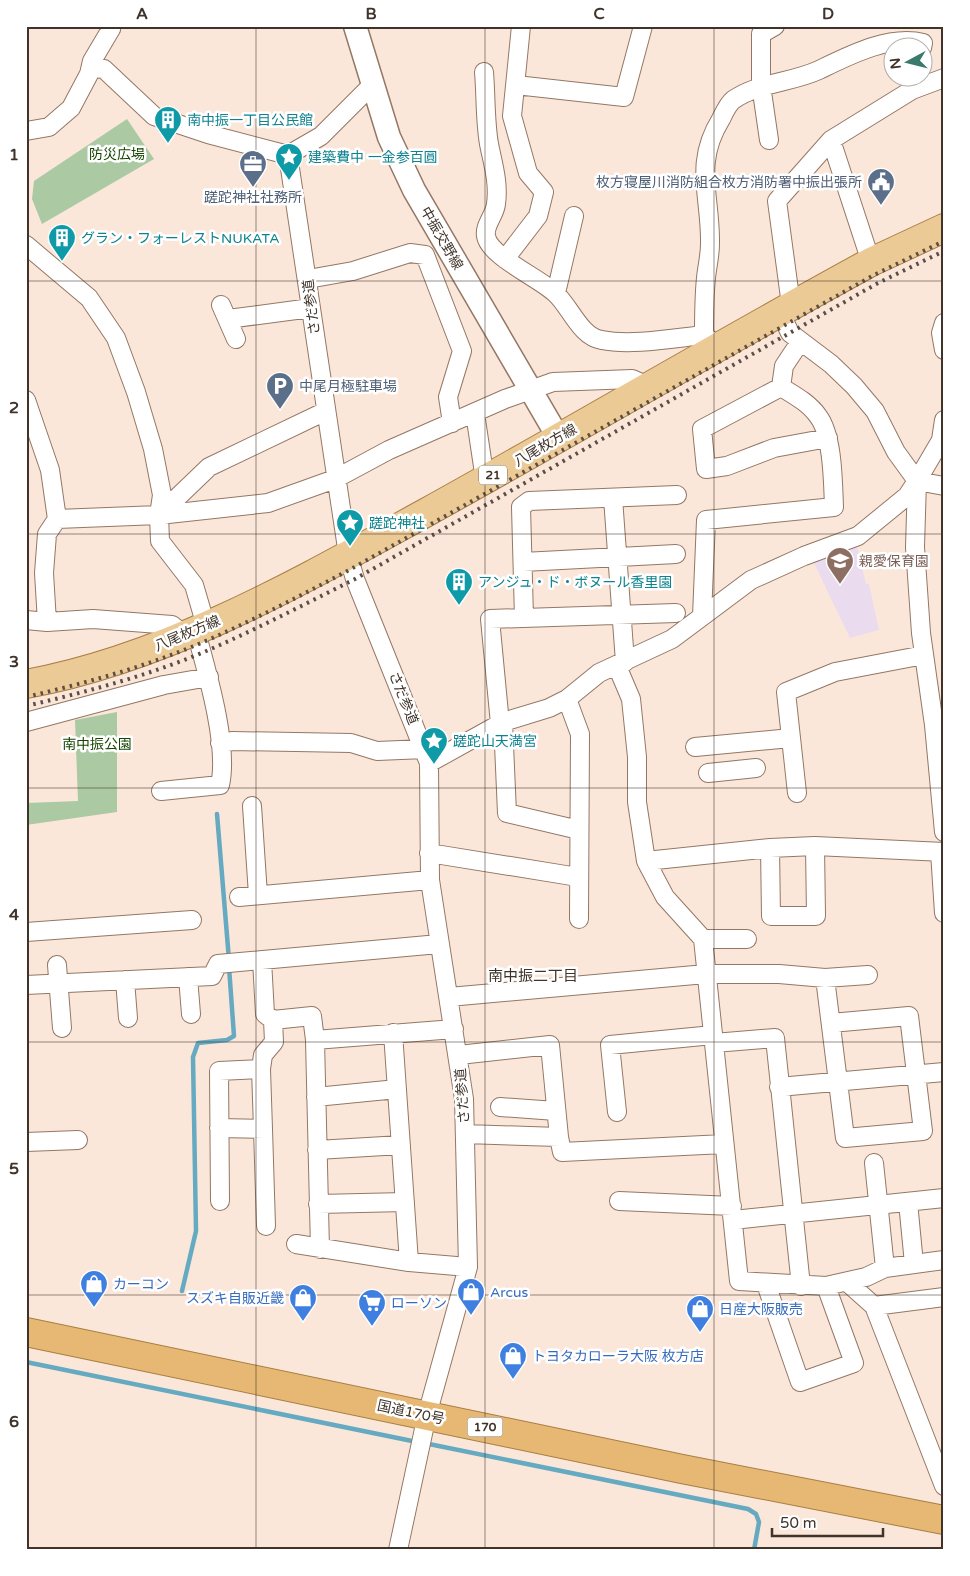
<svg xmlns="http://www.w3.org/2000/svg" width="970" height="1576" font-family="'Varela Round','Noto Sans JP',sans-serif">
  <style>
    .education { fill: #ebdbee }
    .green { fill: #abc9a2 }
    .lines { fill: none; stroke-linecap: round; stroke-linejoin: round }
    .stream { stroke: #65aac1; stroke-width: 4.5 }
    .minor-casing { stroke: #947764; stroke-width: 20 }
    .tertiary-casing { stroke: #947764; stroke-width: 25 }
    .primary-casing { stroke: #a87e43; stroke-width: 30 }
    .trunk-casing { stroke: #a87e43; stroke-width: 30 }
    .minor { stroke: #fff; stroke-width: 18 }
    .tertiary { stroke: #fff; stroke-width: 22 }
    .primary { stroke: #ecca96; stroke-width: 28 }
    .trunk { stroke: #e6b873; stroke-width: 28 }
    .rail { stroke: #5c4e45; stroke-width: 4; stroke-dasharray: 2.5 5; stroke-linecap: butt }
    .grid { fill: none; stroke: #3f332a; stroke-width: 1; stroke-opacity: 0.55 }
    .labels { text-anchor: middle; stroke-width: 5; stroke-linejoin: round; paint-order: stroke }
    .shield { fill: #fff; stroke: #79706a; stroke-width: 1 }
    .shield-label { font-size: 12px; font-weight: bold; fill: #3f332a }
    .culture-label { font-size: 14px; fill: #0d838f; stroke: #fff; text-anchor: start }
    .park-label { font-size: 14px; fill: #164500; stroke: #fff }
    .service-label { font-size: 14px; fill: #4e5e75; stroke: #fff; text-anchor: end }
    .street-label { font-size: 14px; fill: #3f332a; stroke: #fff }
    .education-label { font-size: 14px; fill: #785e54; stroke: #fff; text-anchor: start }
    .shop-label { font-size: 14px; fill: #366cbe; stroke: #fff; text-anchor: start }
    .neighbourhood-label { font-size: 15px; fill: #3f332a; stroke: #fff }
    .neatline { fill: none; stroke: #3f332a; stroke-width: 2 }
    .grid-label { font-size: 16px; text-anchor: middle; font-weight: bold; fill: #3f332a }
  </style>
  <rect width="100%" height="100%" fill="#fbe7da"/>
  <!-- education -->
  <path class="education" d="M856,542l10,42h3l10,46 -29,8 -38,-79z"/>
  <!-- green -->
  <path class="green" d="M127,119l27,40 -112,65 -10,-25 2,-18z
    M117,712v100l-91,13v-22l52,-2 -3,-81z"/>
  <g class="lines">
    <!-- stream -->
    <path class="stream" d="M217,814l12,146
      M182,1291l14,-60 -3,-174 5,-14 29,-3 7,-4 -5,-69
      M26,1362l391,80
      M424,1443l324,66 8,5 3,8 -5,28"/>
    <defs>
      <path id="minor" d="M92,68l12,1 50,47 54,18 80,21
        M484,72c2,24 1,49 5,72 4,20 10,39 7,60 -1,11 -12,21 -10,32 3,20 53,42 69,57 15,13 25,44 47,47 29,6 72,-2 102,-5
        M373,84l-52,52 -33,19 60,400 7,24 74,184 1,117 34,219 4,168 -41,148 -29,135
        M516,85l108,12 19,-71
        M26,131l23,-4 22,-19 18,-34 3,-13 19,-32 -2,-3
        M769,140l-8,-55v-51l14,-8
        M831,140l40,122
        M26,245l63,53 27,40 20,54 17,57 9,46 -3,20 1,26 34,44 12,41
        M505,259l33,-43 6,-24 -16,-19 -16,-57 9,-90
        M308,279l45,-8 57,-18 15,2 37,96 -14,46 4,26
        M556,293l18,-77
        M221,305l15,34
        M791,305l-14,-104 54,-61 81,-50 32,-12
        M780,312l10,21 41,31 23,22 21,25 21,41 21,29 27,5
        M228,319l83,-11
        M944,323l-3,10 3,17
        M800,342l-16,24 -3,21 -79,42 4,40 21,-3 47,-18 54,-10
        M717,346l-13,-11c0,-19 0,-38 2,-57 1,-11 4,-22 4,-34 1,-48 -17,-80 11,-125 3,-6 7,-15 12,-19 26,-18 58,-17 86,-30 29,-14 71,-36 104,-27l-1,5
        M26,400l24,70 7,49 -10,15 -3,39 3,49
        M475,413l10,67
        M944,420l-3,20 -24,41 -2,66 6,86 13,92 10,107
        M613,498l12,164
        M159,515l50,-48 117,-56
        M57,519l102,-4 109,-12 67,-24 54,-29 116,-51 48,-17 79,-3 16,7
        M523,562l153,-8
        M702,616l4,-96 128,-13c-1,-24 -1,-72 -16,-91 -9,-13 -24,-21 -37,-29
        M524,618l-3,-111 8,-6 148,-6
        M26,620l21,2 46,-3 79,6 12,10
        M617,666l14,33 6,58v45l9,59 19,36 38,42 36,342 87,5 40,-9 19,-9 59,-8
        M567,699l13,35 -1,185
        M26,722l138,-37 45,-8
        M503,722l4,91 72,17
        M500,724l-10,-105 186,-6
        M220,743l13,-2 118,2 26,8 48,-2
        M695,747l96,-9
        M429,763l74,-41 46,-14 18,-9 32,-26 73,-34 79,-59 53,-24 54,-20 49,-40 10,-15
        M708,773l48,-5
        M161,791l59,-6c9,-39 -13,-113 -24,-153
        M797,793l-11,-101 49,-20 89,-17
        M252,806l6,89
        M770,848l1,68h45l-1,-70
        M940,852l4,61
        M429,853l149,24
        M646,861l124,-13 45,-2 129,6
        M239,897l191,-17
        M26,932l166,-12
        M703,939h44
        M262,960l3,54 8,6
        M57,965l5,63
        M188,977l3,37
        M825,978l20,160 78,-7 -14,-115 -78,7
        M125,980l3,38
        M26,985l186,-9 6,-12 221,-20
        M449,997l257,-23h73l46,4 43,-3
        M393,1033l16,229
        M315,1040l139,-11
        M714,1043l61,-5 26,248
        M459,1055l91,-10 9,92
        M779,1087l165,-15
        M316,1097l81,-8
        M500,1107l56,4
        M617,1112l-7,-67 103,-10
        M219,1128l44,1 -2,-60
        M263,1129l3,97
        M465,1134l94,3 3,15 162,-8
        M26,1142l52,-2
        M317,1150l84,-5
        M874,1163l11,105
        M220,1201l-1,-130 42,-2 2,-14 11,-13 -1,-22 39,-4 3,24 5,209
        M619,1201l113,5
        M908,1202l6,62
        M318,1204l87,-2
        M733,1220l211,-22
        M296,1244l113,18 59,5
        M847,1282l27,24 70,180
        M766,1284l34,98 54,-19 -28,-77
        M874,1306l70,-9"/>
      <path id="tertiary" d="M355,26l34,111 25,53 144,247"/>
      <path id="primary" d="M26,684c142,-26 275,-103 401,-172 148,-82 295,-169 444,-250l73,-34"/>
      <path id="trunk" d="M26,1332l656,137 262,51"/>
    </defs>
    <!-- minor casing -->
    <use href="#minor" class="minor-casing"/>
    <!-- tertiary casing -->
    <use href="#tertiary" class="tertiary-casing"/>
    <!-- primary casing -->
    <use href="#primary" class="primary-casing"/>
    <!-- trunk casing -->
    <use href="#trunk" class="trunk-casing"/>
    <!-- minor -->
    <use href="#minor" class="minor"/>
    <!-- tertiary -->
    <use href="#tertiary" class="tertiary"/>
    <!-- primary -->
    <use href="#primary" class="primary"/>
    <!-- trunk -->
    <use href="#trunk" class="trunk"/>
    <!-- rail -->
    <path class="rail" d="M26,697c59,-14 119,-30 175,-54 51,-22 101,-48 150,-74l523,-294 70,-34
      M26,706c60,-14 121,-30 178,-54 51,-22 101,-48 151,-73l523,-296 66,-32"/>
  </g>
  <!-- grid -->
  <path class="grid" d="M256,26v1524M485,26v1524M714,26v1524M26,281h918M26,534h918M26,788h918M26,1042h918M26,1295h918"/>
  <!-- icons -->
  <defs>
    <symbol id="building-pin" viewBox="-11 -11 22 30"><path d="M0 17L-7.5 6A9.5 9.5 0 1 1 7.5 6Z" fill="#0f9aa8" stroke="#fff"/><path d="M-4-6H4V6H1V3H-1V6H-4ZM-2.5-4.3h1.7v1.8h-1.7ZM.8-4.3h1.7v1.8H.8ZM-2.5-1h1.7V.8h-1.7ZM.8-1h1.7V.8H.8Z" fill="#fff"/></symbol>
    <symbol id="sight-pin" viewBox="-11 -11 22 30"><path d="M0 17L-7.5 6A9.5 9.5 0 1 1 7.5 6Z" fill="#0f9aa8" stroke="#fff"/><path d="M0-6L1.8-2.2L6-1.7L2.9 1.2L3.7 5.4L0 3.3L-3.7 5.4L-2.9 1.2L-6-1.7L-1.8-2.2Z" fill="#fff"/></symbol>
    <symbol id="office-pin" viewBox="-11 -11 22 30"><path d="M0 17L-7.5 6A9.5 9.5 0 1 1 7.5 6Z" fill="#5c6f8a" stroke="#fff"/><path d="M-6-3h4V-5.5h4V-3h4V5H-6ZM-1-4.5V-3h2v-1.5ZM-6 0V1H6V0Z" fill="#fff"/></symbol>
    <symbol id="civic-pin" viewBox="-11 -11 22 30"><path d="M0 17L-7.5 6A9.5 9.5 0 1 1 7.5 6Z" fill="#5c6f8a" stroke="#fff"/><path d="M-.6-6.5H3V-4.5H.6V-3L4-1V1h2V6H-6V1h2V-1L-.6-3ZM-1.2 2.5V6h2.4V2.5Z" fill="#fff"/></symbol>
    <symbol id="parking-pin" viewBox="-11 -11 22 30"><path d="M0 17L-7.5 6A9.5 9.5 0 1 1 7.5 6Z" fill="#5c6f8a" stroke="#fff"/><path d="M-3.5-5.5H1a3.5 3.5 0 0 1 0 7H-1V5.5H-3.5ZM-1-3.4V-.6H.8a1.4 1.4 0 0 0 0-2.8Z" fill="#fff"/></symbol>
    <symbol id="school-pin" viewBox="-11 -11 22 30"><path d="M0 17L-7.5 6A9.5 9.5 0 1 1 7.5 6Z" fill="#8d6e63" stroke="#fff"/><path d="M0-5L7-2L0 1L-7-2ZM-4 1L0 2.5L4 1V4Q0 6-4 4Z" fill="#fff"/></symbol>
    <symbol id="shop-pin" viewBox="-11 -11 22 30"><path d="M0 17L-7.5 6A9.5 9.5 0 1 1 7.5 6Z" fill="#3f7fe0" stroke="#fff"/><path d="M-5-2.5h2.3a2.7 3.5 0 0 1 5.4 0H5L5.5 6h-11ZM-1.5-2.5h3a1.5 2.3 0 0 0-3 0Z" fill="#fff"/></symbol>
    <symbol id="supermarket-pin" viewBox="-11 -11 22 30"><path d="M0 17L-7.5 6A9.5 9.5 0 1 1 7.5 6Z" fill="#3f7fe0" stroke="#fff"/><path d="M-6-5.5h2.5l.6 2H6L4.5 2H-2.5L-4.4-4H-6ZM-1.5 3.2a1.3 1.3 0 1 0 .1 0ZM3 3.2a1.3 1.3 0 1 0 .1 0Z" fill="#fff"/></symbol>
  </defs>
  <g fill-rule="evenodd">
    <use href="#building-pin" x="152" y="104" width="32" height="43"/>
    <use href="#sight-pin" x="273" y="141" width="32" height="43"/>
    <use href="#office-pin" x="237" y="148" width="32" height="43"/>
    <use href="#civic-pin" x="865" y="166" width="32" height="43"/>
    <use href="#building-pin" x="46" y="222" width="32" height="43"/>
    <use href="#parking-pin" x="264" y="370" width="32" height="43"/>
    <use href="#sight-pin" x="334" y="507" width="32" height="43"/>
    <use href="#school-pin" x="824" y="545" width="32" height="43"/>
    <use href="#building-pin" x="443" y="566" width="32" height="43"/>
    <use href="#sight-pin" x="418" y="725" width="32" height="43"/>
    <use href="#shop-pin" x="78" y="1268" width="32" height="43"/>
    <use href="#shop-pin" x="455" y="1276" width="32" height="43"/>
    <use href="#shop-pin" x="287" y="1282" width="32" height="43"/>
    <use href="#supermarket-pin" x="356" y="1287" width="32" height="43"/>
    <use href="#shop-pin" x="684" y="1293" width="32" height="43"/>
    <use href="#shop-pin" x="497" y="1340" width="32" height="43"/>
  </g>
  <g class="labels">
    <!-- shield labels -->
    <g class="shield">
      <rect x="479" y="465.5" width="28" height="19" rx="4"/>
      <rect x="467.5" y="1417.5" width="35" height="19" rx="4"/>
    </g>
    <g class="shield-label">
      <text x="493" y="479">21</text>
      <text x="485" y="1431">170</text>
    </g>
    <!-- culture labels -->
    <g class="culture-label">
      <text x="187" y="125">南中振一丁目公民館</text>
      <text x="308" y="162">建築費中 一金参百圓</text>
      <text x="81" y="243">グラン・フォーレストNUKATA</text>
      <text x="369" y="528">蹉跎神社</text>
      <text x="478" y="587">アンジュ・ド・ボヌール香里園</text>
      <text x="453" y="746">蹉跎山天満宮</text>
    </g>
    <!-- park labels -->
    <g class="park-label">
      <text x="117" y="159">防災広場</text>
      <text x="97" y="749">南中振公園</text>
    </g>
    <!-- service labels -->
    <g class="service-label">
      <text x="862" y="187">枚方寝屋川消防組合枚方消防署中振出張所</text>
      <text x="253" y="202" text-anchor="middle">蹉跎神社社務所</text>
      <text x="299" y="391" text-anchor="start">中尾月極駐車場</text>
    </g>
    <!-- street labels -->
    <g class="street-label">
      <text transform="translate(442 238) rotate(60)" y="5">中振交野線</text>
      <text transform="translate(311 307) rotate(-97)" y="5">さだ参道</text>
      <text transform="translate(545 445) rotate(-30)" y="5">八尾枚方線</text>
      <text transform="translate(187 633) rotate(-23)" y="5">八尾枚方線</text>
      <text transform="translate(404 698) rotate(68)" y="5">さだ参道</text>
      <text transform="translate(462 1096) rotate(-94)" y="5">さだ参道</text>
      <text transform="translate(411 1412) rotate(12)" y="5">国道170号</text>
    </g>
    <!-- education labels -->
    <g class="education-label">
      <text x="859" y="566">親愛保育園</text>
    </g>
    <!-- shop labels -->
    <g class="shop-label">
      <text x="113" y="1289">カーコン</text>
      <text x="490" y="1297">Arcus</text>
      <text x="284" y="1303" text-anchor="end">スズキ自販近畿</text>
      <text x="391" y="1308">ローソン</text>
      <text x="719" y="1314">日産大阪販売</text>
      <text x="532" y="1361">トヨタカローラ大阪 枚方店</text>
    </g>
    <!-- neighbourhood labels -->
    <g class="neighbourhood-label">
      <text x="533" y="981">南中振二丁目</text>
    </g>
  </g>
  <!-- border -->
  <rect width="970" height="1576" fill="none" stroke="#ffffff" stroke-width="55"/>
  <!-- north arrow -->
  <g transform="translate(908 62) rotate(263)"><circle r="24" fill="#ffffff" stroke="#b2adaa"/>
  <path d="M0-4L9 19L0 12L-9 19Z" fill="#3a7b6b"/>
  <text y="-8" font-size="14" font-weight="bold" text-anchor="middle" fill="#3f332a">N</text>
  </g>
  <!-- scale -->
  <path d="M772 1528v8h111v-8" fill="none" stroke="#3f332a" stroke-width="2.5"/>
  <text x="780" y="1528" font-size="15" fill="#3f332a" stroke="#ffffff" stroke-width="4" paint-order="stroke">50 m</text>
  <rect x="28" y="28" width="914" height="1520" class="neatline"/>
  <g class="grid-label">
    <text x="142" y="19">A</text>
    <text x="371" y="19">B</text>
    <text x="599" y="19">C</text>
    <text x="828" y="19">D</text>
    <text x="14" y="160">1</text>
    <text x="14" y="413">2</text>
    <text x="14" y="667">3</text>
    <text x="14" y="920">4</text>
    <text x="14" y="1174">5</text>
    <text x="14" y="1427">6</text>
  </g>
</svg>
